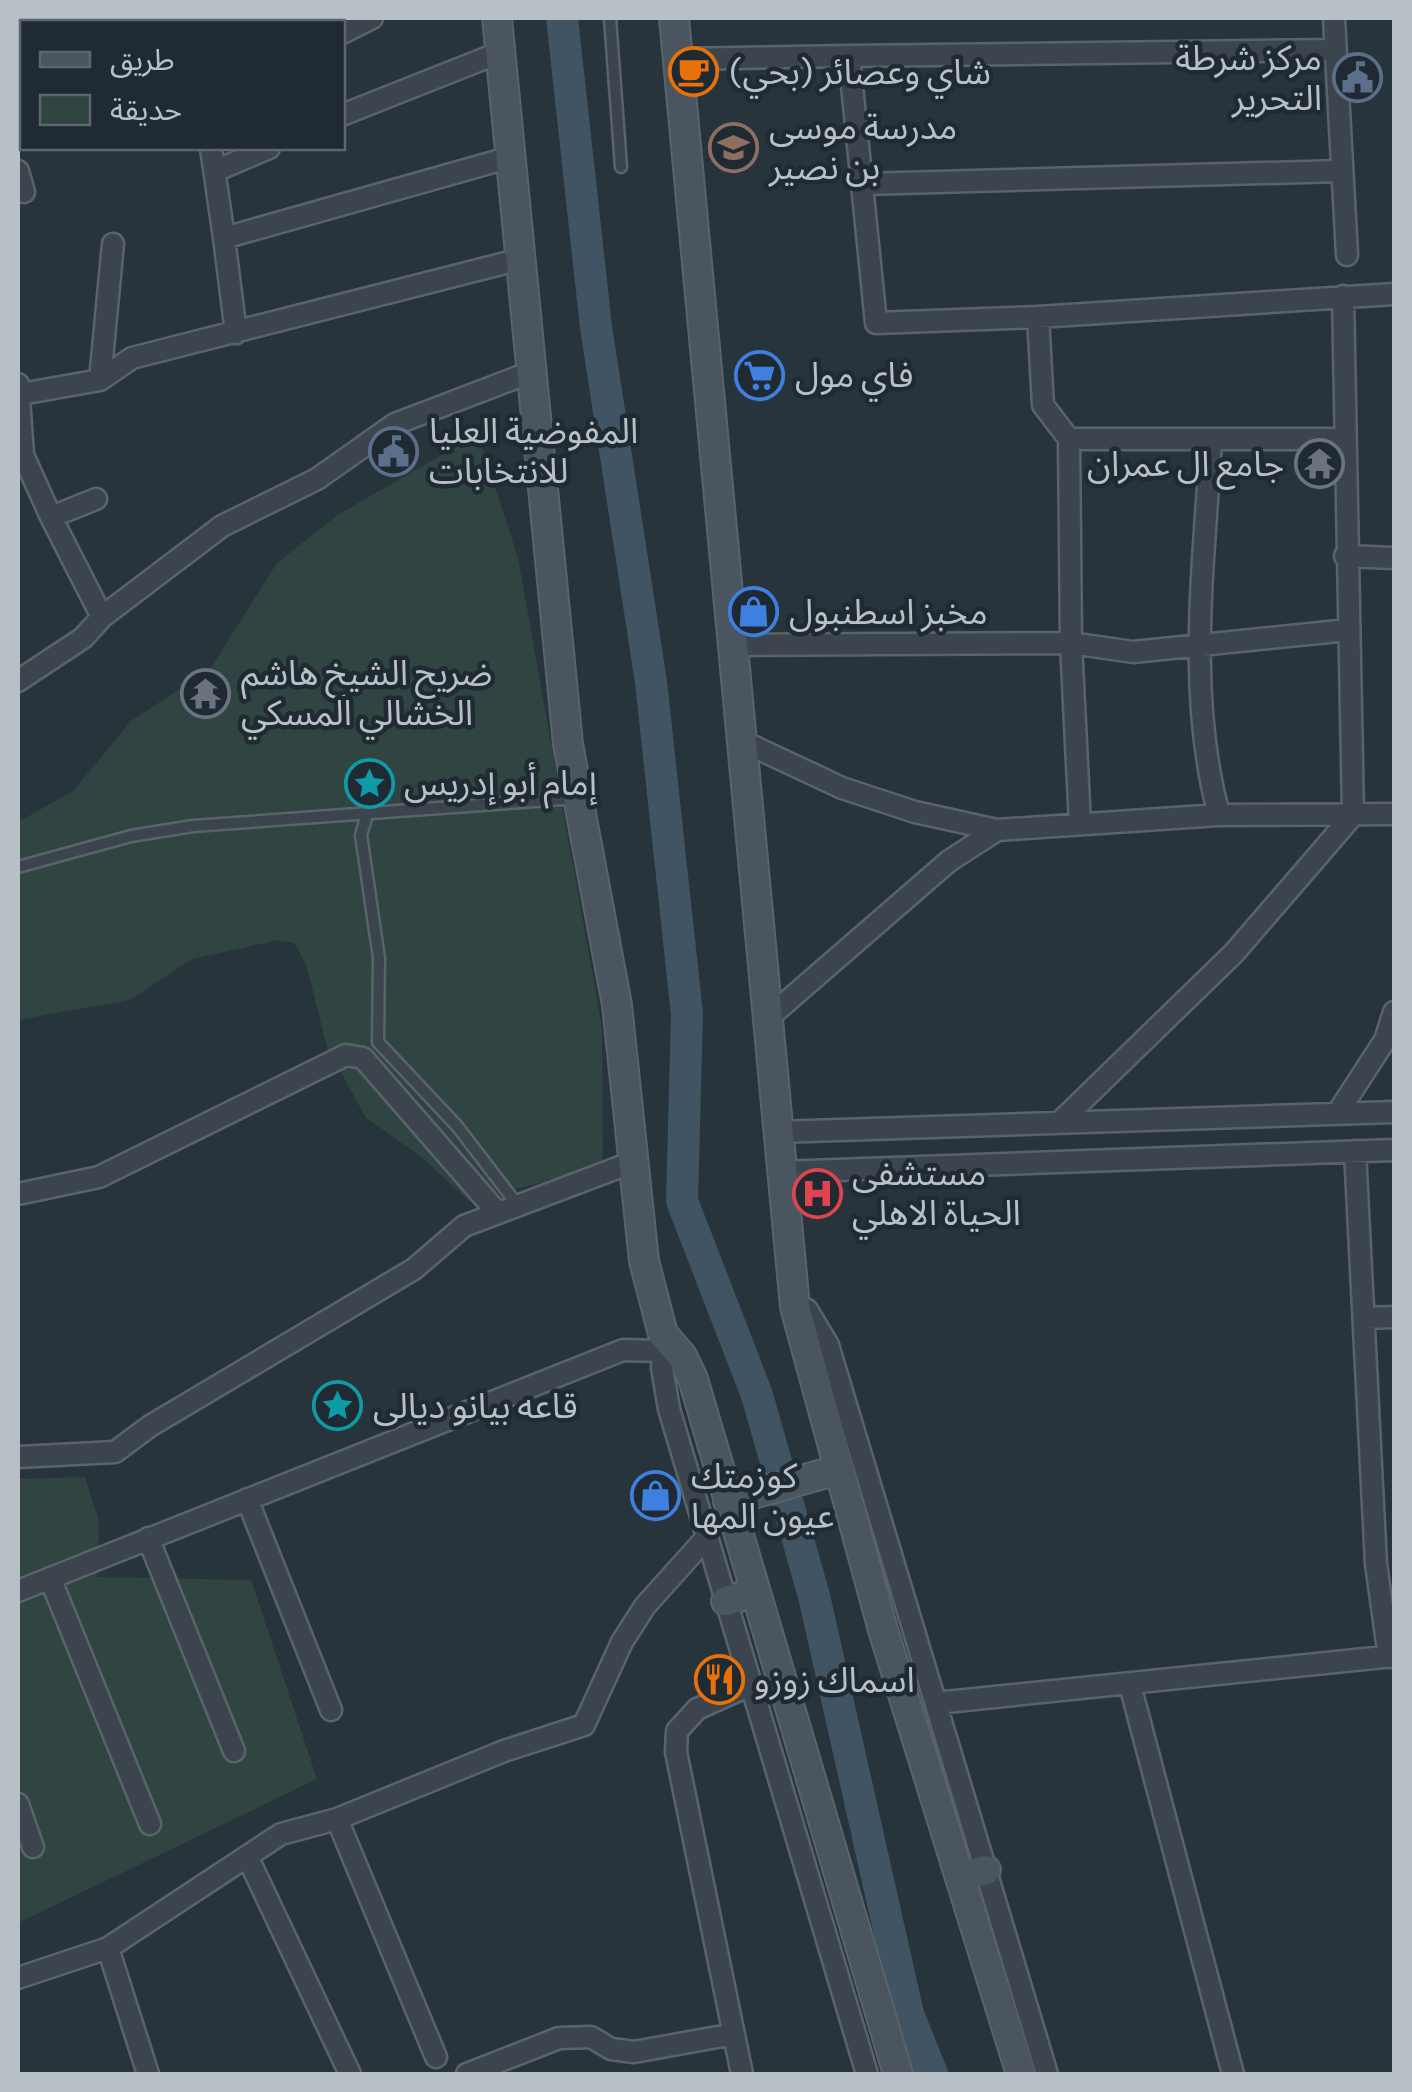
<svg xmlns="http://www.w3.org/2000/svg" width="1412" height="2092" font-family="Commissioner,'Noto Sans Arabic',sans-serif">
  <style>
    .green { fill: #304441 }
    .lines { fill: none; stroke-linecap: round; stroke-linejoin: round }
    .river { stroke: #405463; stroke-width: 32 }
    .lane-casing { stroke: #59636a; stroke-width: 15 }
    .street-casing { stroke: #59636a; stroke-width: 25 }
    .secondary-casing { stroke: #59636a; stroke-width: 32 }
    .lane { stroke: #3c454d; stroke-width: 10 }
    .street { stroke: #3c454d; stroke-width: 20 }
    .secondary { stroke: #4a555f; stroke-width: 28 }
    .labels { text-anchor: middle; stroke-width: 9; stroke-linejoin: round; paint-order: stroke }
    .poi-label { font-size: 35px; fill: #b8c0c7; stroke: #202a32; text-anchor: start }
  </style>
  <rect width="100%" height="100%" fill="#28343c"/>
  <!-- green -->
  <path class="green" d="M478,434l40,124 84,469 1,121 -1,19 -133,34 -50,-46 -53,-37 -39,-71 -21,-83 -12,-21 -15,-3 -87,19 -62,41 -112,20v-198l55,-31 58,-70 79,-52 67,-106 62,-49z
    M85,1477l14,44 -2,56 154,3 66,199 -299,144v-444z"/>
  <g class="lines">
    <!-- river -->
    <path class="river" d="M562,18l34,309 55,355 36,332 -5,187 75,194 57,201 94,418 24,60"/>
    <defs>
      <path id="lane" d="M610,18l11,149
        M368,812l-7,23 18,123 -1,84 79,84 59,77
        M18,867l113,-31 62,-10 384,-28"/>
      <path id="street" d="M195,18v4
        M1334,18l13,237
        M342,33l30,-15
        M1334,50l-485,6 27,267 162,-6 356,-23
        M678,59l171,-3
        M342,115l159,-63
        M211,148l13,90 287,-81
        M18,171l6,21
        M215,171l54,-23
        M864,184l476,-13
        M224,238l12,95
        M1038,317l5,88 26,34h274
        M100,380l13,-136
        M18,384l5,71 28,62 45,-18
        M21,394l79,-14 32,-22 389,-99
        M1069,439l2,204 9,181
        M1211,440c-7,125 -25,253 8,375
        M51,517l51,100
        M1345,556l49,2
        M735,645l336,-2 62,9 215,-22
        M18,681l65,-43 19,-21 120,-91 95,-47 78,-55 136,-52
        M744,742l98,46 73,24 82,18 222,-15 175,-1
        M768,1018l181,-157 48,-31
        M1337,1114l48,-74 9,-28
        M1059,1123l175,-170 119,-138 -10,-519
        M777,1132l617,-20
        M1355,1151l21,413 13,93
        M780,1172l614,-22
        M18,1194l81,-17 247,-122 17,3 133,153
        M795,1307l12,3 21,35 219,729
        M1364,1318l30,-1
        M663,1334l-1,34 7,41 198,665
        M18,1457l97,-5 35,-26 264,-157 50,-43 169,-64
        M247,1499l84,211
        M148,1538l86,213
        M50,1578l100,246
        M18,1591l605,-241 38,1
        M1130,1685l103,389
        M936,1703l458,-47
        M18,1804l15,43
        M337,1819l99,238
        M248,1858l102,216
        M108,1948l40,126
        M18,1978l90,-30 173,-114 56,-15 167,-68 80,-26 38,-83 23,-36 62,-69
        M467,2074l92,-36 32,-1 20,12 23,3 100,-18
        M742,2074l-66,-322 1,-21 20,-22 51,-23"/>
      <path id="secondary" d="M497,18l71,726 49,261 27,256 19,73 19,22 11,23 205,695
        M674,18l121,1289 88,323 138,444
        M728,1501l109,-31
        M726,1601l29,-9
        M960,1877l26,-7"/>
    </defs>
    <!-- lane casing -->
    <use href="#lane" class="lane-casing"/>
    <!-- street casing -->
    <use href="#street" class="street-casing"/>
    <!-- secondary casing -->
    <use href="#secondary" class="secondary-casing"/>
    <!-- lane -->
    <use href="#lane" class="lane"/>
    <!-- street -->
    <use href="#street" class="street"/>
    <!-- secondary -->
    <use href="#secondary" class="secondary"/>
  </g>
  <!-- icons -->
  <defs>
    <symbol id="cafe-ring" viewBox="-11 -11 22 22"><circle r="9.5" fill="#202a32" stroke="#e8710a" stroke-width="1.5"/><path d="M-5.5-4.5H6V0H3Q3 3.5 0 3.5H-2.5Q-5.5 3.5-5.5 0ZM3-3.2v2h1.7v-2ZM-6 4.5H4V6H-6Z" fill="#e8710a"/></symbol>
    <symbol id="civic-ring" viewBox="-11 -11 22 22"><circle r="9.5" fill="#202a32" stroke="#5c6f8a" stroke-width="1.5"/><path d="M-.6-6.5H3V-4.5H.6V-3L4-1V1h2V6H-6V1h2V-1L-.6-3ZM-1.2 2.5V6h2.4V2.5Z" fill="#5c6f8a"/></symbol>
    <symbol id="school-ring" viewBox="-11 -11 22 22"><circle r="9.5" fill="#202a32" stroke="#8d6e63" stroke-width="1.5"/><path d="M0-5L7-2L0 1L-7-2ZM-4 1L0 2.5L4 1V4Q0 6-4 4Z" fill="#8d6e63"/></symbol>
    <symbol id="supermarket-ring" viewBox="-11 -11 22 22"><circle r="9.5" fill="#202a32" stroke="#3f7fe0" stroke-width="1.5"/><path d="M-6-5.5h2.5l.6 2H6L4.5 2H-2.5L-4.4-4H-6ZM-1.5 3.2a1.3 1.3 0 1 0 .1 0ZM3 3.2a1.3 1.3 0 1 0 .1 0Z" fill="#3f7fe0"/></symbol>
    <symbol id="temple-ring" viewBox="-11 -11 22 22"><circle r="9.5" fill="#202a32" stroke="#6b7280" stroke-width="1.5"/><path d="M0-6L5-2H3V0L6.5 2.5H4V6H1.5V3h-3V6H-4V2.5H-6.5L-3 0V-2H-5Z" fill="#6b7280"/></symbol>
    <symbol id="shop-ring" viewBox="-11 -11 22 22"><circle r="9.5" fill="#202a32" stroke="#3f7fe0" stroke-width="1.5"/><path d="M-5-2.5h2.3a2.7 3.5 0 0 1 5.4 0H5L5.5 6h-11ZM-1.5-2.5h3a1.5 2.3 0 0 0-3 0Z" fill="#3f7fe0"/></symbol>
    <symbol id="sight-ring" viewBox="-11 -11 22 22"><circle r="9.5" fill="#202a32" stroke="#0f9aa8" stroke-width="1.5"/><path d="M0-6L1.8-2.2L6-1.7L2.9 1.2L3.7 5.4L0 3.3L-3.7 5.4L-2.9 1.2L-6-1.7L-1.8-2.2Z" fill="#0f9aa8"/></symbol>
    <symbol id="hospital-ring" viewBox="-11 -11 22 22"><circle r="9.5" fill="#202a32" stroke="#e0444e" stroke-width="1.5"/><path d="M-5-5h3v3.5h4V-5h3V5h-3V1.5h-4V5h-3Z" fill="#e0444e"/></symbol>
    <symbol id="restaurant-ring" viewBox="-11 -11 22 22"><circle r="9.5" fill="#202a32" stroke="#e8710a" stroke-width="1.5"/><path d="M-5-6h1v4h1v-4h1v4h1v-4h1v5L-1.5 .5V6h-2V.5L-5-1ZM5-6V6H3V1.5H1.5Q1.5-4 5-6Z" fill="#e8710a"/></symbol>
  </defs>
  <g fill-rule="evenodd">
    <use href="#cafe-ring" x="666" y="44" width="55" height="55"/>
    <use href="#civic-ring" x="1330" y="50" width="55" height="55"/>
    <use href="#school-ring" x="706" y="120" width="55" height="55"/>
    <use href="#supermarket-ring" x="732" y="348" width="55" height="55"/>
    <use href="#civic-ring" x="366" y="424" width="55" height="55"/>
    <use href="#temple-ring" x="1292" y="436" width="55" height="55"/>
    <use href="#shop-ring" x="726" y="584" width="55" height="55"/>
    <use href="#temple-ring" x="178" y="666" width="55" height="55"/>
    <use href="#sight-ring" x="342" y="756" width="55" height="55"/>
    <use href="#hospital-ring" x="790" y="1166" width="55" height="55"/>
    <use href="#sight-ring" x="310" y="1378" width="55" height="55"/>
    <use href="#shop-ring" x="628" y="1468" width="55" height="55"/>
    <use href="#restaurant-ring" x="692" y="1652" width="55" height="55"/>
  </g>
  <g class="labels">
    <!-- poi labels -->
    <g class="poi-label">
      <text x="1322" y="70" text-anchor="end">مركز شرطة<tspan x="1322" dy="40">التحرير</tspan></text>
      <text x="729" y="84">شاي وعصائر (بحي)</text>
      <text x="769" y="139">مدرسة موسى<tspan x="769" dy="40">بن نصير</tspan></text>
      <text x="795" y="387">فاي مول</text>
      <text x="429" y="443">المفوضية العليا<tspan x="429" dy="40">للانتخابات</tspan></text>
      <text x="1284" y="476" text-anchor="end">جامع ال عمران</text>
      <text x="789" y="624">مخبز اسطنبول</text>
      <text x="241" y="685">ضريح الشيخ هاشم<tspan x="241" dy="40">الخشالي المسكي</tspan></text>
      <text x="404" y="795">إمام أبو إدريس</text>
      <text x="852" y="1185">مستشفى<tspan x="852" dy="40">الحياة الاهلي</tspan></text>
      <text x="373" y="1418">قاعه بيانو ديالى</text>
      <text x="691" y="1488">كوزمتك<tspan x="691" dy="40">عيون المها</tspan></text>
      <text x="754" y="1692">اسماك زوزو</text>
    </g>
  </g>
  <!-- border -->
  <rect width="1412" height="2092" fill="none" stroke="#b8c0c7" stroke-width="40"/>
  <!-- legend -->
  <rect x="20" y="20" width="325" height="130" fill="#202a32" stroke="#5d666e" stroke-width="2.5"/>
  <rect x="40" y="52" width="50" height="15" fill="#4a555f" stroke="#5d666e" stroke-width="2.5"/>
  <text x="110" y="70" font-size="30" fill="#b8c0c7">طريق</text>
  <rect x="40" y="95" width="50" height="30" fill="#304441" stroke="#5d666e" stroke-width="2.5"/>
  <text x="110" y="120" font-size="30" fill="#b8c0c7">حديقة</text>
</svg>
